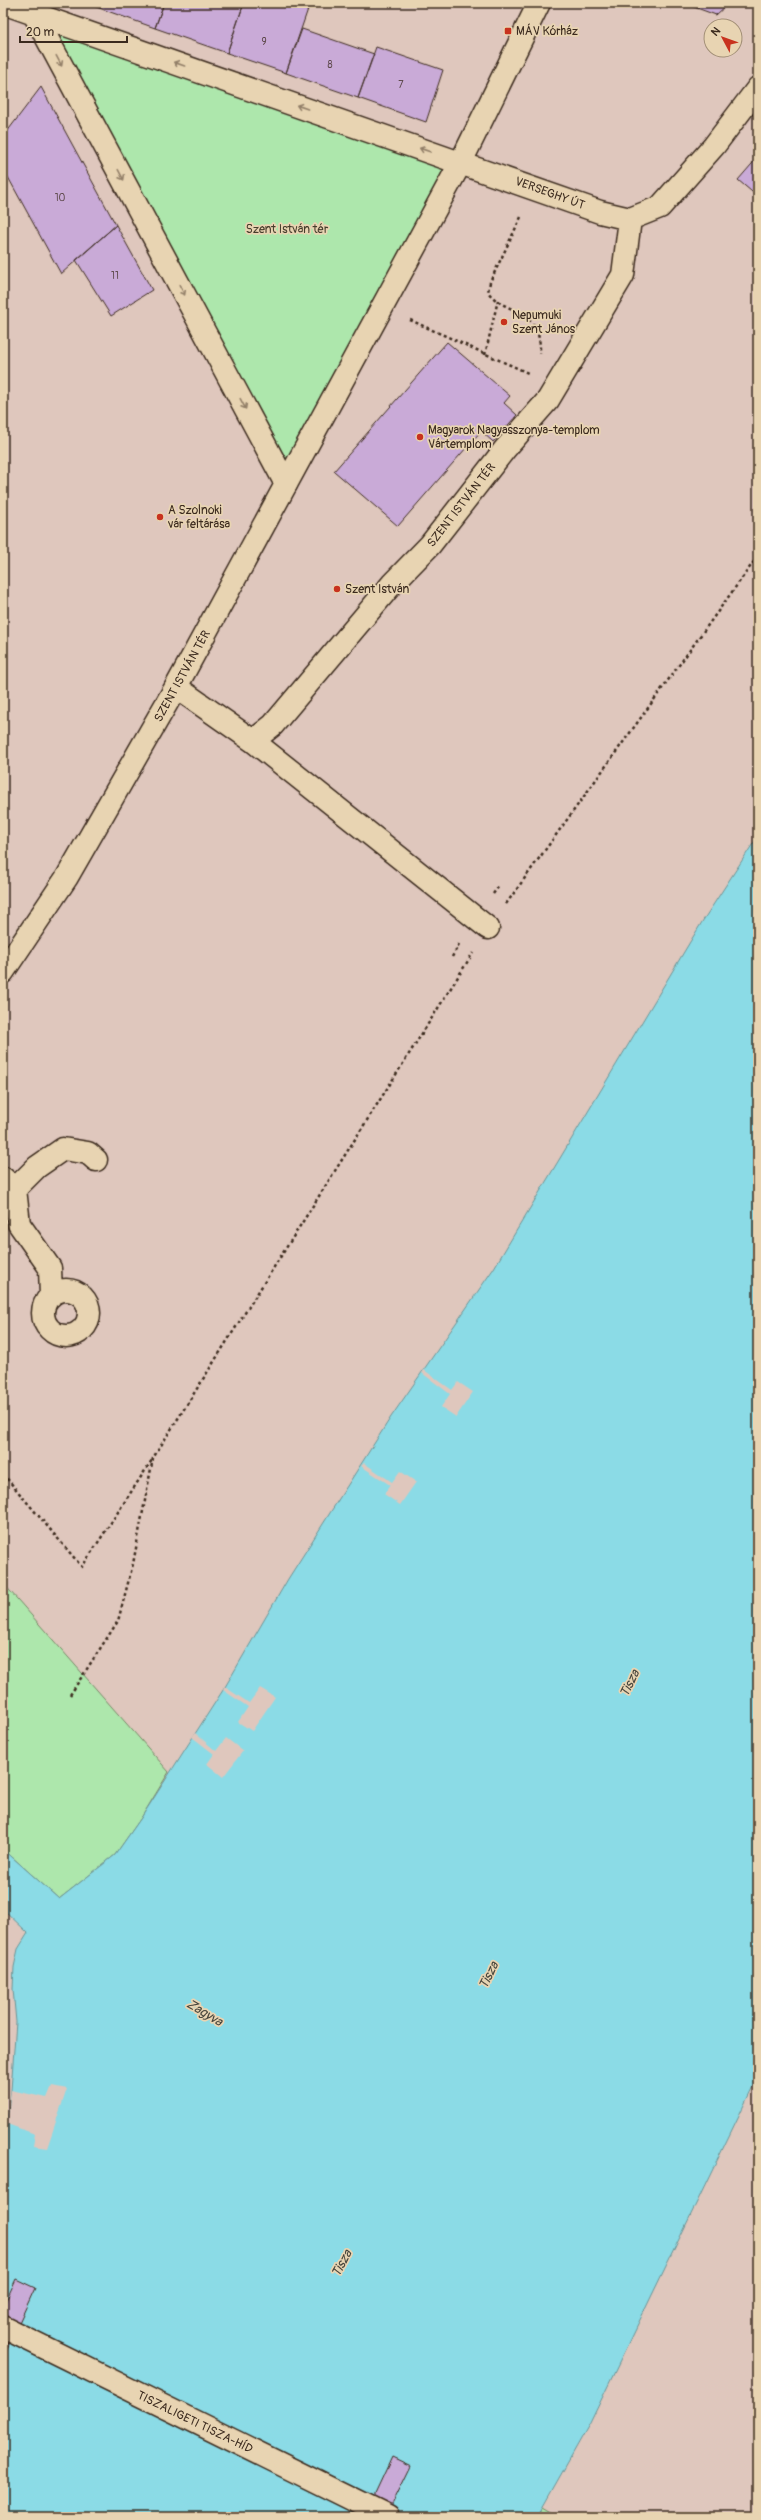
<svg xmlns="http://www.w3.org/2000/svg" width="761" height="2520" font-family="Pangolin,sans-serif">
  <style>
    .green { fill: #ade7ac; stroke: #748865 }
    .water { fill: #8bdbe6; stroke: #6b9496 }
    .pier { fill: #dfc7bd }
    .building { fill: #c9aad7; stroke: #3b2a1e }
    .lines { fill: none; stroke-linecap: round; stroke-linejoin: round }
    .minor-casing { stroke: #3b2a1e; stroke-width: 25 }
    .major-casing { stroke: #3b2a1e; stroke-width: 25 }
    .path { stroke: #3b2a1e; stroke-width: 2.5; stroke-dasharray: 3 3; stroke-linecap: butt }
    .minor { stroke: #e8d4b2; stroke-width: 22 }
    .major { stroke: #e8d4b2; stroke-width: 22 }
    .oneway { stroke: #927f68 }
    .poi-dot { fill: #c8321e; stroke: #e8d4b2; stroke-width: 1.5 }
    .labels { text-anchor: middle; stroke-width: 3.5; stroke-linejoin: round; paint-order: stroke }
    .number-label { font-size: 10px; fill: #5e4a4c }
    .poi-label { font-size: 12px; fill: #3b2a1e; stroke: #e8d4b2; text-anchor: start }
    .street-label { font-size: 12px; fill: #3b2a1e; stroke: #e8d4b2 }
    .park-label { font-size: 12px; fill: #463d2c; stroke: #e8d4b2 }
    .water-label { font-size: 13px; font-style: italic; fill: #47453c; stroke: #e8d4b2 }
  </style>
  <rect width="100%" height="100%" fill="#dfc7bd"/>
  <filter id="ink" filterUnits="userSpaceOnUse"><feTurbulence type="fractalNoise" baseFrequency=".025" numOctaves="2"/><feDisplacementMap in="SourceGraphic" scale="8" xChannelSelector="R" yChannelSelector="G"/><feConvolveMatrix kernelMatrix="1 2 1 2 8 2 1 2 1" color-interpolation-filters="sRGB"/></filter>
  <g filter="url(#ink)">
    <!-- green -->
    <path class="green" d="M34,14l427,148 -175,322z
      M3,1583l166,189 -28,46 -26,37 -56,44 -56,-50z
      M543,2507l17,10h-23z"/>
    <!-- water -->
    <path class="water" d="M758,836v1240l-168,347 -53,94h-534v-362l8,-65 5,-68 -3,-33 1,-22 4,-18 10,-16 -25,-24v-60l56,50 56,-44 26,-37 84,-131 63,-108 103,-162 103,-149 208,-346z"/>
    <!-- pier -->
    <path class="pier" d="M424,1370l28,20 6,-8 15,10 -17,25 -15,-10 9,-13 -28,-21z
      M364,1463l28,19 8,-11 16,11 -16,23 -16,-11 6,-9 -29,-19z
      M225,1687l24,16 11,-15 15,9 -23,34 -14,-9 10,-15 -25,-17z
      M195,1733l21,18 10,-13 17,13 -20,26 -16,-13 7,-10 -22,-17z
      M52,2086l15,3 -20,59 -14,-2 2,-12 -28,-10 4,-34 36,8z"/>
    <!-- building -->
    <path class="building" d="M85,3h79l-9,25z
      M164,3h80l-17,50 -72,-25z
      M244,3h47l17,6 -22,64 -59,-20z
      M683,3h46l-13,12z
      M302,29l72,25 -16,44 -72,-25z
      M376,47l67,23 -17,52 -68,-24z
      M41,87l75,138 -55,49 -58,-106v-31z
      M758,157v40l-20,-17z
      M116,225l36,65 -41,26 -35,-56z
      M447,342l63,54 -6,7 13,12 -24,27 -12,-11 -83,95 -64,-55z
      M16,2279l19,9 -32,69v-50z
      M392,2457l19,9 -25,51h-22z"/>
    <g class="lines">
      <defs>
        <path id="minor" d="M3,3l597,209 30,7 30,-12 54,-61 44,-58
          M34,14l252,470
          M176,687l77,54 235,187
          M253,741l20,-16 119,-141 38,-39 75,-96 43,-49 75,-125 7,-56
          M3,1178l12,11 4,35 31,44 1,28
          M15,1189l22,-22 26,-18 25,4 8,7
          M43 1313a23 23 0 1 1 46 0a23 23 0 1 1-46 0Z"/>
        <path id="major" d="M3,972l64,-95 109,-190 285,-525 78,-159
          M3,2327l385,190"/>
      </defs>
      <!-- minor casing -->
      <use href="#minor" class="minor-casing"/>
      <!-- major casing -->
      <use href="#major" class="major-casing"/>
      <!-- path -->
      <path class="path" d="M521,217l-31,65 -2,10c18,24 53,13 52,61
        M410,320l118,53
        M485,355l13,-55
        M493,894l6,-8
        M506,904l252,-348
        M452,957l7,-13
        M3,1474l79,93 70,-107
        M70,1695l48,-74 15,-57 20,-106 320,-505
        M417,2514l7,3"/>
      <!-- minor -->
      <use href="#minor" class="minor"/>
      <!-- major -->
      <use href="#major" class="major"/>
    </g>
    <!-- one-way arrows -->
    <defs><path id="oneway-shaft" d="M-6 0H5M1.5-3L5.5 0L1.5 3" fill="none" stroke-width="1.6" stroke-linecap="round" stroke-linejoin="round"/></defs>
    <g class="oneway">
      <use href="#oneway-shaft" transform="translate(59 61) rotate(62)"/>
      <use href="#oneway-shaft" transform="translate(179 64) rotate(-161)"/>
      <use href="#oneway-shaft" transform="translate(302 107) rotate(-161)"/>
      <use href="#oneway-shaft" transform="translate(425 150) rotate(-161)"/>
      <use href="#oneway-shaft" transform="translate(121 175) rotate(62)"/>
      <use href="#oneway-shaft" transform="translate(182 290) rotate(62)"/>
      <use href="#oneway-shaft" transform="translate(243 404) rotate(62)"/>
    </g>
  </g>
  <!-- markers -->
  <g class="poi-dot">
    <rect x="504" y="27" width="8" height="8" rx="2"/>
    <circle cx="504" cy="322" r="4"/>
    <circle cx="420" cy="437" r="4"/>
    <circle cx="160" cy="517" r="4"/>
    <circle cx="337" cy="589" r="4"/>
  </g>
  <g class="labels">
    <!-- number labels -->
    <g class="number-label">
      <text x="264" y="45">9</text>
      <text x="330" y="68">8</text>
      <text x="401" y="88">7</text>
      <text x="60" y="201">10</text>
      <text x="115" y="279">11</text>
    </g>
    <!-- poi labels -->
    <g class="poi-label">
      <text x="516" y="35">MÁV Kórház</text>
      <text x="512" y="319">Nepumuki<tspan x="512" dy="14">Szent János</tspan></text>
      <text x="428" y="434">Magyarok Nagyasszonya-templom<tspan x="428" dy="14">Vártemplom</tspan></text>
      <text x="168" y="514">A Szolnoki<tspan x="168" dy="14">vár feltárása</tspan></text>
      <text x="345" y="593">Szent István</text>
    </g>
    <!-- street labels -->
    <g class="street-label">
      <text transform="translate(550 193) rotate(20)" y="4">VERSEGHY ÚT</text>
      <text transform="translate(461 505) rotate(-52)" y="4">SZENT ISTVÁN TÉR</text>
      <text transform="translate(182 676) rotate(-61)" y="4">SZENT ISTVÁN TÉR</text>
      <text transform="translate(195 2422) rotate(26)" y="4">TISZALIGETI TISZA-HÍD</text>
    </g>
    <!-- park labels -->
    <g class="park-label">
      <text x="287" y="233">Szent István tér</text>
    </g>
    <!-- water labels -->
    <g class="water-label">
      <text transform="translate(629 1683) rotate(-64)" y="5">Tisza</text>
      <text transform="translate(488 1975) rotate(-64)" y="5">Tisza</text>
      <text transform="translate(205 2012) rotate(31)" y="5">Zagyva</text>
      <text transform="translate(341 2263) rotate(-62)" y="5">Tisza</text>
    </g>
  </g>
  <!-- margin -->
  <rect width="761" height="2520" fill="none" stroke="#e8d4b2" stroke-width="16"/>
  <rect x="8" y="8" width="745" height="2504" fill="none" stroke="#3b2a1e" stroke-width="1.5" filter="url(#ink)"/>
  <!-- north arrow -->
  <g transform="translate(723 38) rotate(311)"><circle r="19" fill="#e8d4b2" stroke="#a39077"/>
  <path d="M0-3L7 15L0 10L-7 15Z" fill="#c8321e"/>
  <text y="-6" font-size="11" font-weight="bold" text-anchor="middle" fill="#3b2a1e">N</text>
  </g>
  <!-- scale -->
  <path d="M20 36v6h107v-6" fill="none" stroke="#3b2a1e" stroke-width="2"/>
  <text x="26" y="36" font-size="12" fill="#3b2a1e" stroke="#e8d4b2" stroke-width="3" paint-order="stroke">20 m</text>
</svg>
